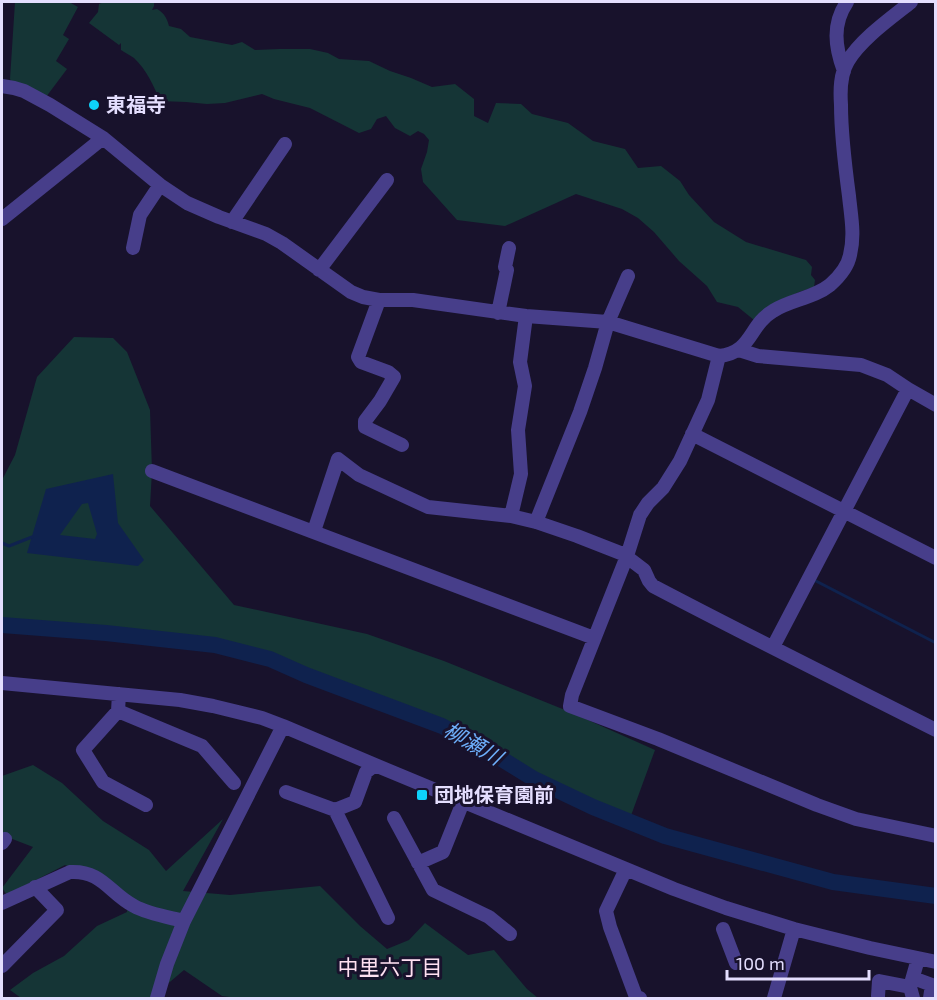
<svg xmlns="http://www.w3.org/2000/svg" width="937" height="1000" font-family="'Exo 2','Noto Sans JP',sans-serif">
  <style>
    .green { fill: #153536 }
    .water { fill: #0f224e; fill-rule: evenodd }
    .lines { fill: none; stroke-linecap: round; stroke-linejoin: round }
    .stream { stroke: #0f224e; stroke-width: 3 }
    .river { stroke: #0f224e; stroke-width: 16 }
    .minor { stroke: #473e8a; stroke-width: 14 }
    .poi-dot { fill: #0ed1fa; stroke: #18122c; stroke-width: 2 }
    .labels { text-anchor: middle; stroke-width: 6; stroke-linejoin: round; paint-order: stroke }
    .poi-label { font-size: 20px; font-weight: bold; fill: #e4defe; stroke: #18122c; text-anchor: start }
    .water-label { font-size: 21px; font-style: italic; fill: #6eb0fc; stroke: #18122c }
    .neighbourhood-label { font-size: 21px; fill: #fee0f1; stroke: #18122c }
  </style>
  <rect width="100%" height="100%" fill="#18122c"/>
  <!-- green -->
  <path class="green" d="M15,2h43l7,1 1,-1h3l9,5 -15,28 6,4 -13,22 11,8 -21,28 -34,-14 -2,-4z
    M104,2h50v4l-2,4 5,-1c7,4 10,9 12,17l12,3 9,8 42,8 10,-3 13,8 25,-1h30l18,4 11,6 30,2 21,10 21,7 21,9 23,-3 19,15v17l14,7 8,-20 25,1 11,10 36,9 25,18 32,8 13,19 23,-2 19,15 9,14 25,27 32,20 60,18 6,7 -1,8 4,5 -1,7 -15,5 -32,15 -13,13 -16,-13 -21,-5 -10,-16 -28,-25 -25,-29 -16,-14 -16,-9 -46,-15 -71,32 -48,-6 -34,-38 -2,-13 6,-17 2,-12 -5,-6 -6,-3 -8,5 -15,-8 -9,-12 -9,3 -6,10 -12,4 -49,-25 -36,-9 -12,-5 -37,9 -18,1 -21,-2 -26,-1c-6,-15 -14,-32 -26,-43 -4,-3 -9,-5 -13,-8v-7l-2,2 -30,-22 9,-11 1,-8z
    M74,337l39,1 14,14 23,58 2,61 -2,35 84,99 133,29 77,27 126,51 85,38 -26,71 -187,-95 -172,-67 -55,-14 -213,-19v-146l13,-25 22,-78z
    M33,765l29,18 41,38 46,29 17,21 57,-52 -40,72 47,4 90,-9 40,40 27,23 22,-9 16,-17 43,32 26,-5 33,39 11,9h-301l-15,-2 -38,-26 -33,28h-130l-11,-8 23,-17 31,-17 33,-30 30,-14 1,-16 -63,-31 -58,30 -5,-7 31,-41 -31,-12v-59z"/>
  <!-- water -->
  <path class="water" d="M113,474l5,49 26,37 -6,6 -111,-13 19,-64zM88,503l9,31 -2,5 -35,-4 22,-31z"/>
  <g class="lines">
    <!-- stream -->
    <path class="stream" d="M2,543l7,3 23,-9
      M813,583l1,-3 122,63"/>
    <!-- river -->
    <path class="river" d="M2,625l104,8 109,12 55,14 36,16 136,51 45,24 47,29 59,28 72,29 168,46 103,14"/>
    <!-- minor -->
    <path class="minor" d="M844,71c-9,-24 -12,-47 3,-69
      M2,86l12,2 10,3 26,14 53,33 57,47 27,18 32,14 47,17 16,9 69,49 12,5 16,3h34l113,16 82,6 111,34c34,-4 29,-30 54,-45 17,-11 41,-13 57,-26 9,-8 18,-19 20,-30 5,-20 1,-39 -1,-59 -4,-30 -8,-60 -8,-91 -1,-15 -1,-31 7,-44 13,-22 43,-43 63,-59
      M2,219l101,-81
      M232,222l53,-78
      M133,248l7,-33 20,-30
      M319,270l68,-90
      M379,300l-21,57 3,5 27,10 6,5 -14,24 -15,20v6l37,18
      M498,313l9,-43 -2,-3 4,-19
      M739,350l19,6 103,9 26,10 21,14 28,16
      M719,356l-11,44 -28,61 -17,27 -15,15 -8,12 -13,41 -55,139 -2,11 88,33 159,66 39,14 80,17
      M692,434l244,124
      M152,471l442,167
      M511,516l10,-42 -3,-44 7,-44 -5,-24 6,-46
      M536,522l44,-110 15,-44 13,-46 20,-46
      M314,531l24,-72 21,16 69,32 83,9 25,6 41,14 46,18 21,16 5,11 4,5c93,49 188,96 283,144
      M773,647l135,-258
      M2,683l178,17 33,6 49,12 21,8 92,39 299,124 52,19 68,21 76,19 66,14
      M119,694l-1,17 84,35 32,37
      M118,711l-35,39 20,32 43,23
      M375,765l-9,7 -11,30 -20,8 53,108
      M286,792l49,18
      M394,818l39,72 56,27 21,17
      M2,843l3,-4
      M418,863l25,-11 20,-50
      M626,869l-20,42 4,16 26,70 4,1
      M2,903l68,-31c32,-2 40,22 64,34 14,8 34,11 50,15
      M723,929l13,34
      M2,966l55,-56 -22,-23
      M913,978l19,7 -2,13
      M878,996l1,-15 31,6
      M157,998l10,-34 17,-43 99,-195
      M774,998l20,-69
      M913,998l-3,-11 8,-28"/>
  </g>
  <!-- markers -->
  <g class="poi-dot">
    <circle cx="94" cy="105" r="6"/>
    <rect x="416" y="789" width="12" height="12" rx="3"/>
  </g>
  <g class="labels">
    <!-- poi labels -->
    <g class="poi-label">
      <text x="106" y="112">東福寺</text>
      <text x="434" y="802">団地保育園前</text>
    </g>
    <!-- water labels -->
    <g class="water-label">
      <text transform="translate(473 744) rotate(30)" y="7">柳瀬川</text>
    </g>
    <!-- neighbourhood labels -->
    <g class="neighbourhood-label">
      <text x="390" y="975">中里六丁目</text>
    </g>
  </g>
  <!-- border -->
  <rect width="937" height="1000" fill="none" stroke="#e4defe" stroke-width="6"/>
  <!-- scale -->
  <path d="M727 970v9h142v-9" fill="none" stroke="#e4defe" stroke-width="3"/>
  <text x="736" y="970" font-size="18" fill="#e4defe" stroke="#18122c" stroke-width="4.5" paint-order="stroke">100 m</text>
</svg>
